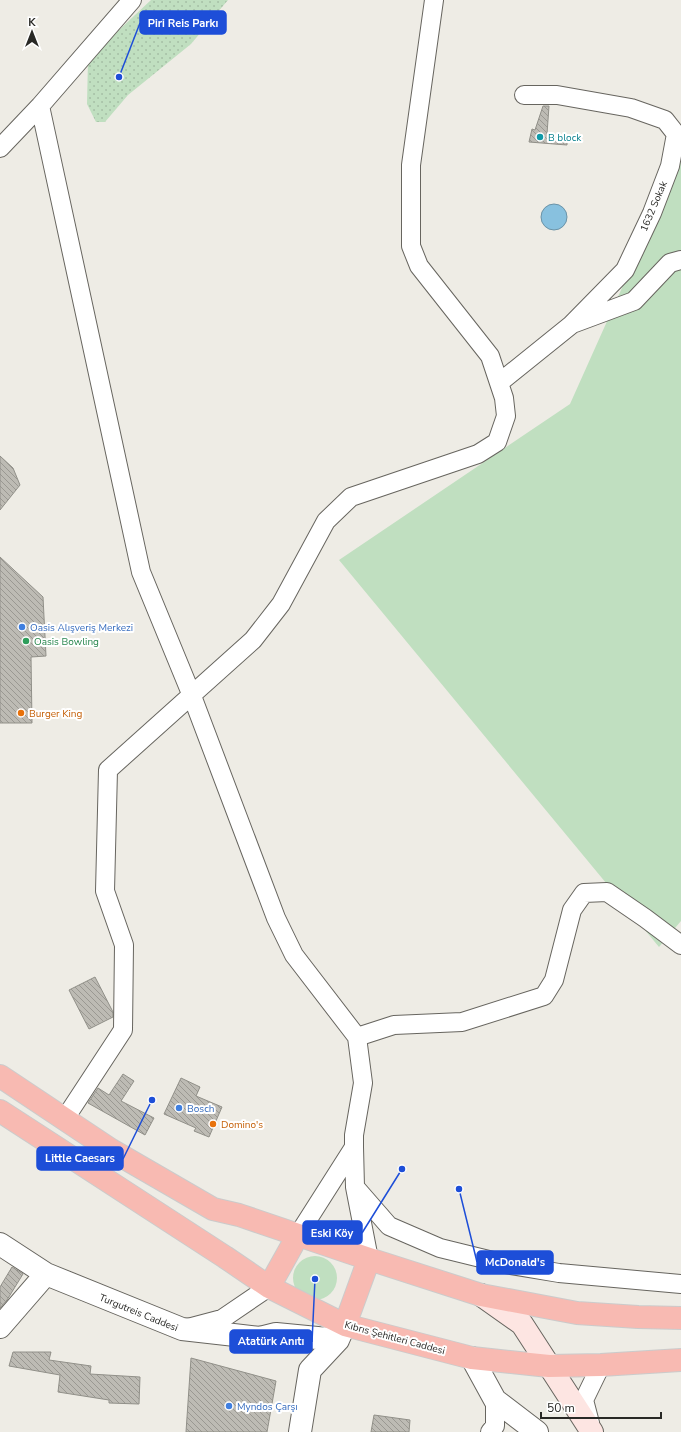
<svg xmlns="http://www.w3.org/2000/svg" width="681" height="1432" font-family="'Nunito Sans',sans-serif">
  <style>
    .grass { fill: #c0dfc0 }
    .park { fill: url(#park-dots) }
    .water { fill: #88c1df; stroke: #6b93a7 }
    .building { fill: url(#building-back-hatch); stroke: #919089 }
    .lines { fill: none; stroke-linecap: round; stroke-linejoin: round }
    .minor-casing { stroke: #67655f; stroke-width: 20 }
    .tertiary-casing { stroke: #67655f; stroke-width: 24 }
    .secondary-casing { stroke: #67655f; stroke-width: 24 }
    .trunk-casing { stroke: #cbcbcb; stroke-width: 24 }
    .minor { stroke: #fff; stroke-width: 18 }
    .tertiary { stroke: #fff; stroke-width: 22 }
    .secondary { stroke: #fde5e2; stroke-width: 22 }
    .trunk { stroke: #f8bab2; stroke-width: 22 }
    .culture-dot { fill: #0f9aa8; stroke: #fff; stroke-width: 1.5 }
    .shop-dot { fill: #3f7fe0; stroke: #fff; stroke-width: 1.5 }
    .leisure-dot { fill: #2e9e5b; stroke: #fff; stroke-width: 1.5 }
    .food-dot { fill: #e8710a; stroke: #fff; stroke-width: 1.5 }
    .labels { text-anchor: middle; stroke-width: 4; stroke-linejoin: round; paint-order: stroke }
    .culture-label { font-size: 10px; fill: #0d838f; stroke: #fff; text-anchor: start }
    .street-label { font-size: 10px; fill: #282825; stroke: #fff }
    .shop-label { font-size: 10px; fill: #366cbe; stroke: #fff; text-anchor: start }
    .leisure-label { font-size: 10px; fill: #27864d; stroke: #fff; text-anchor: start }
    .food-label { font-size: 10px; fill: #c56008; stroke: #fff; text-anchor: start }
    .leader { fill: none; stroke: #1d4ed8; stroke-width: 1.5 }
    .callout-dot { fill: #1d4ed8; stroke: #fff; stroke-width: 1.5 }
    .callout { fill: #1d4ed8; stroke: #1d4ed8; stroke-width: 1.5 }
    .callout-label { font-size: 11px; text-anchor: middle; font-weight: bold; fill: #fff }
  </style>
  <defs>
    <pattern id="park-dots" width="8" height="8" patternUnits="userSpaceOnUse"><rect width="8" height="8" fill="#c0dfc0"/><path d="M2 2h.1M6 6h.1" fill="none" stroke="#a5bfa5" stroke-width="1.8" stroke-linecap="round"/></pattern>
    <pattern id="building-back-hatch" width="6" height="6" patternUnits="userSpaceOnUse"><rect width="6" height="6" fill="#bdbbb4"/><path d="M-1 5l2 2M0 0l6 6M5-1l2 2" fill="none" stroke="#9a9892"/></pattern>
  </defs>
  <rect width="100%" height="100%" fill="#eeece5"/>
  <!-- grass -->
  <path class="grass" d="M681,156v765l-22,26 -320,-387 231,-156z
    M293 1278a22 22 0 1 1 44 0a22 22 0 1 1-44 0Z"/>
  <!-- park -->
  <path class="park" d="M151,0h77l-37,44 -63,51 -23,27h-9l-9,-18 1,-45z"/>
  <!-- water -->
  <path class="water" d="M541 217a13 13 0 1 1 26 0a13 13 0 1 1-26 0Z"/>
  <!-- building -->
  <path class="building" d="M543,106h6l-2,28 20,7v4l-38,-3 3,-13 3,1z
    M0,456l13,12 7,17 -20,25z
    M0,557l43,40 3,59 -15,1 1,66h-32z
    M95,977l18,35v5l-24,12 -20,-39z
    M123,1074l11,7 -13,20 33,17 -9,17 -57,-32 10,-15 11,7z
    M181,1078l19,9 -4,9 26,11 -13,30 -15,-6 2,-3 -32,-14z
    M12,1267l11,7 -16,26 -7,8v-21z
    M13,1352h38l-2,8 42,6 -1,8 50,3 -1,27 -30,-1v-3l-51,-8 2,-17 -51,-9z
    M191,1358l85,23 -9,51h-81z
    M374,1415l36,5 -1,12h-38z"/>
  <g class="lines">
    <defs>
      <path id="minor" d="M40,106l101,466 51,124 84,222 18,37 63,82 6,46 -9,52v12l1,40 14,72
        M0,148l40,-42 92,-106
        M575,323l59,-22 36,-38 11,-3
        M499,383l72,-58 54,-55 27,-57 18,-47 6,-32 -11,-14 -34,-12 -74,-13h-33
        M357,1037l37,-12 68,-3 82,-26 10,-16 18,-70 12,-17 23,-1 38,26 36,27
        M64,1120l59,-90 1,-85 -19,-54 3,-121 145,-130 28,-36 45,-83 25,-24 127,-43 19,-12 9,-26 -2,-18 -14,-42 -71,-90 -8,-20v-81l23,-165
        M355,1187l34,39 51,22 65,16 54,9 122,11
        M298,1235l56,-88
        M188,1328l34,-9 47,-32
        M590,1423l-6,-23 17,-35
        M490,1432l5,-6v-26"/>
      <path id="tertiary" d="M0,1244l46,30 136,55 78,9 16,-4 62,6
        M0,1327l46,-53
        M472,1358l23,42 42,32
        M300,1432l10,-62 28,-30 4,-9"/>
      <path id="secondary" d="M481,1295l41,29 70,108"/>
      <path id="trunk" d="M0,1076l111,74 102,59 26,6 130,44 112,36 96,18 61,4 43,1
        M0,1111l225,146 44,30 76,38 127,33 77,8 52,-1 80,-5
        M269,1287l29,-52
        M345,1325l24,-66"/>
    </defs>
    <!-- minor casing -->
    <use href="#minor" class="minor-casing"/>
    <!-- tertiary casing -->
    <use href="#tertiary" class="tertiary-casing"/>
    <!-- secondary casing -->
    <use href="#secondary" class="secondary-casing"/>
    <!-- trunk casing -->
    <use href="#trunk" class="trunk-casing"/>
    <!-- minor -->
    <use href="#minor" class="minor"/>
    <!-- tertiary -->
    <use href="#tertiary" class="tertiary"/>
    <!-- secondary -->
    <use href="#secondary" class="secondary"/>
    <!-- trunk -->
    <use href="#trunk" class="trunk"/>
  </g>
  <!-- markers -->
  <circle class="culture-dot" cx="540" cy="137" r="4"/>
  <g class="shop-dot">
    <circle cx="22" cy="627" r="4"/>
    <circle cx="179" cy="1108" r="4"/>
    <circle cx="229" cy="1406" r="4"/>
  </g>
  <circle class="leisure-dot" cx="26" cy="641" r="4"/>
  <g class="food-dot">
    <circle cx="21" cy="713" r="4"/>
    <circle cx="213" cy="1124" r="4"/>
  </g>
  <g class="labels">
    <!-- culture labels -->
    <g class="culture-label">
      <text x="548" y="141">B block</text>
    </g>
    <!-- street labels -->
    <g class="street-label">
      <text transform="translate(653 206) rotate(-67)" y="4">1632 Sokak</text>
      <text transform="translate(139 1312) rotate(22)" y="4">Turgutreis Caddesi</text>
      <text transform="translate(395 1337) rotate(15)" y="4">Kıbrıs Şehitleri Caddesi</text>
    </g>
    <!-- shop labels -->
    <g class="shop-label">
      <text x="30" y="631">Oasis Alışveriş Merkezi</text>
      <text x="187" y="1112">Bosch</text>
      <text x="237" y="1410">Myndos Çarşı</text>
    </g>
    <!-- leisure labels -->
    <g class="leisure-label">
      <text x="34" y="645">Oasis Bowling</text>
    </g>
    <!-- food labels -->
    <g class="food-label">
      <text x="29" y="717">Burger King</text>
      <text x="221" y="1128">Domino's</text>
    </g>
  </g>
  <!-- callouts -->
  <path class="leader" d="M119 77L140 23M152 1100L123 1159M402 1169L362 1233M459 1189L477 1262M315 1279L312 1342"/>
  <g class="callout-dot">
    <circle cx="119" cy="77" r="4"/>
    <circle cx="152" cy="1100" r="4"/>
    <circle cx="402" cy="1169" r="4"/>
    <circle cx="459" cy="1189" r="4"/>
    <circle cx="315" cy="1279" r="4"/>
  </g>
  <g class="callout">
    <rect x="140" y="11" width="86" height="23" rx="4"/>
    <rect x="37" y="1147" width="86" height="23" rx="4"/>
    <rect x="303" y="1221" width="59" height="23" rx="4"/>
    <rect x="477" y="1251" width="76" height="23" rx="4"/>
    <rect x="230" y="1330" width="82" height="23" rx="4"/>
  </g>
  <g class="callout-label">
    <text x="183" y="27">Piri Reis Parkı</text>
    <text x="80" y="1162">Little Caesars</text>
    <text x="332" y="1237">Eski Köy</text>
    <text x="515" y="1266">McDonald's</text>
    <text x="271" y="1345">Atatürk Anıtı</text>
  </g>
  <!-- north arrow -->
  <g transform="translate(32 32)" stroke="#ffffff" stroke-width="3" paint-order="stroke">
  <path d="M0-3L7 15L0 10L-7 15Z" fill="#282825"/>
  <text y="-6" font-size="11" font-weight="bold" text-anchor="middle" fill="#282825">K</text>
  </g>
  <!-- scale -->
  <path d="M541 1412v6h120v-6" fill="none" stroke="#282825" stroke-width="2"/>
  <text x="547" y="1412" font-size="12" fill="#282825" stroke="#ffffff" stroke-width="3" paint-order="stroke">50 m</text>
</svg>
